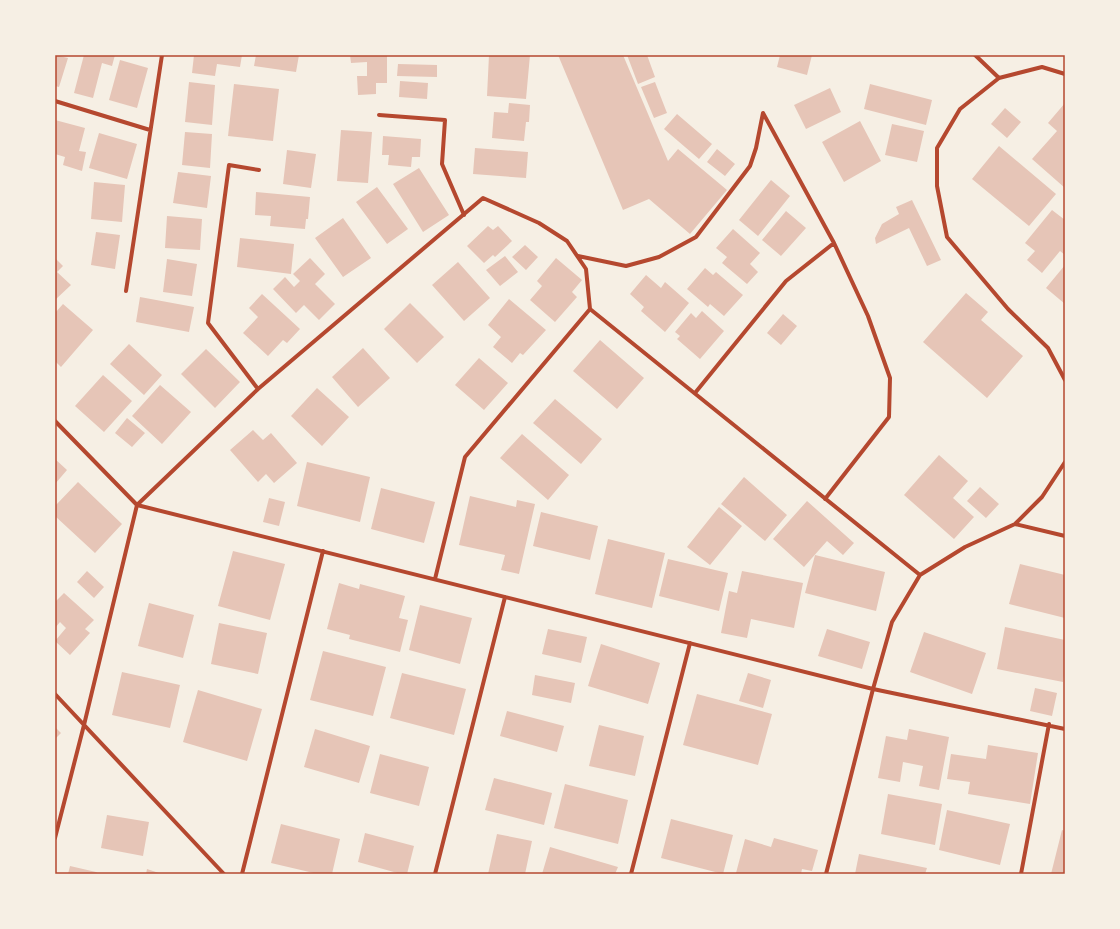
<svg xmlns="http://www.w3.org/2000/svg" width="1120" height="929" font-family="'DejaVu Sans',sans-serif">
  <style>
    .building { fill: #e6c5b7 }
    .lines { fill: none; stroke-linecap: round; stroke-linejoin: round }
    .minor { stroke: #b5482f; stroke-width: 4 }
    .neatline { fill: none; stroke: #b5482f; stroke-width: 1.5 }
  </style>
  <rect width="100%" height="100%" fill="#f6efe4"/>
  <!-- building -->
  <path class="building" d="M55,55l13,3 -9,29 -4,-1z
    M84,55h31l-3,11 -10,-3 -9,35 -19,-5z
    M194,55h48l-2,12 -23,-3 -2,12 -23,-3z
    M256,55h43l-3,17 -42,-6z
    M350,55h37v28h-11v11l-18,1 -1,-19h10v-14l-16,1z
    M489,55h41l-4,44 -39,-3z
    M558,55h65l45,106 10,-12 49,41 -37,44 -41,-35 -26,11z
    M627,55h20l8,22 -17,7z
    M780,55h32l-5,20 -30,-8z
    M120,60l28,8 -11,40 -28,-8z
    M398,64l39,1v12l-40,-1z
    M400,81l28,2 -1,16 -28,-2z
    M189,82l26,3 -3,40 -27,-3z
    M655,82l12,31 -13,5 -13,-31z
    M234,84l45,5 -6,52 -45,-5z
    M870,84l62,16 -6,25 -62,-16z
    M830,88l11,24 -35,17 -12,-24z
    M509,103l21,2 -1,17h-3l-2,19 -32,-3 2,-26 14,1z
    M1065,103v85l-33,-29 25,-28 -9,-8z
    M1005,108l16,14 -14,16 -16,-14z
    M677,114l35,30 -13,15 -35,-30z
    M55,120l30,8 -6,23 7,1 -4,19 -19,-6 2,-8 -10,-3z
    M860,121l21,40 -37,21 -22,-40z
    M892,124l32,7 -7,31 -32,-7z
    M341,130l31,2 -4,51 -31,-2z
    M185,132l27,2 -2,34 -28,-3z
    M99,133l38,11 -10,35 -38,-11z
    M383,136l38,3 -1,18h-8l-1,10 -23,-2 1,-10h-7z
    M999,146l57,48 -27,32 -57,-47z
    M475,148l53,4 -2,26 -53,-4z
    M717,149l18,15 -10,12 -18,-14z
    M287,150l29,4 -5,34 -28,-4z
    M419,168l30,47 -26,17 -30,-48z
    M178,172l33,4 -4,32 -34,-5z
    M771,180l19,16 -32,40 -19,-16z
    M94,182l31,3 -3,37 -31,-3z
    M377,187l31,42 -21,15 -31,-42z
    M256,192l54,5 -2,22h-2l-1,10 -35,-3 1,-10 -16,-1z
    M912,200l29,60 -14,6 -18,-38 -33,16 -1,-6 7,-14 17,-10 -3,-7z
    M1052,210l13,10v35l-5,-4 -18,22 -15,-13 8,-9 -10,-8z
    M786,211l20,17 -25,28 -19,-16z
    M167,216l35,3 -2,31 -35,-2z
    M343,218l28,40 -28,19 -28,-39z
    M488,226l5,4 5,-4 14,15 -17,16 -2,-2 -9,8 -17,-17z
    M733,229l27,24 -10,11 8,8 -11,12 -25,-21 5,-6 -11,-9z
    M96,232l24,3 -5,34 -24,-4z
    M240,238l54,6 -3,30 -54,-7z
    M525,245l13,12 -12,13 -14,-13z
    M505,256l13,16 -18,14 -14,-16z
    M55,258l8,8 -6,6 14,13 -16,15z
    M310,258l15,16 -10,10 20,20 -16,16 -15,-15 -8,8 -23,-24 12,-12 9,10 6,-6 -7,-7z
    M556,258l26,22 -10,12 5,5 -22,25 -25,-22 12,-14 -5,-5z
    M167,259l30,5 -5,32 -29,-4z
    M458,262l32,36 -26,23 -32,-36z
    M1065,265v39l-19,-16z
    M705,268l8,7 3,-3 27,23 -19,21 -14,-12 -2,3 -21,-18z
    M646,275l15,13 4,-6 24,21 -24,29 -24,-21 3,-4 -14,-13z
    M966,293l22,19 -7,8 42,36 -36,42 -64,-56z
    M262,294l38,35 -13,14 -4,-3 -15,16 -25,-23 15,-16 -9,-9z
    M140,297l54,10 -5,25 -53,-10z
    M509,299l37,31 -23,25 -3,-2 -8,10 -19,-16 8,-10 -13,-12z
    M410,303l34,34 -27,26 -33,-34z
    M63,304l30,26 -32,37 -6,-6v-48z
    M702,311l22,20 -24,28 -23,-20 3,-3 -5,-4 16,-19 5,5z
    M783,314l14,12 -16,19 -14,-12z
    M600,340l44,38 -27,31 -44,-38z
    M129,344l33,31 -18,20 -34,-31z
    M363,348l27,30 -32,29 -26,-30z
    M206,349l34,33 -25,26 -34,-34z
    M479,358l29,25 -24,27 -29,-25z
    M103,375l29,26 -28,31 -29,-26z
    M160,385l31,27 -29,32 -30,-28z
    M317,388l32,29 -27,29 -31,-30z
    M555,399l47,40 -21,25 -48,-41z
    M127,418l18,15 -13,14 -17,-14z
    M253,430l10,10 8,-7 26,30 -23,20 -8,-9 -8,8 -28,-32z
    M522,434l47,41 -21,25 -48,-42z
    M939,455l29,26 -15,17 21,19 -20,22 -50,-44z
    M55,459l12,11 -12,14z
    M307,462l63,15 -10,45 -63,-16z
    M744,477l43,38 -22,26 -44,-37z
    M78,482l44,42 -27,29 -40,-37v-10z
    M980,487l19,17 -13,14 -19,-17z
    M381,488l54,14 -11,41 -53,-14z
    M470,496l46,11 1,-7 18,4 -16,70 -18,-4 4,-15 -46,-10z
    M269,498l16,4 -6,24 -16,-4z
    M807,501l47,42 -11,12 -16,-14 -23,26 -31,-28z
    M719,507l23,19 -32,39 -23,-18z
    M541,512l57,14 -8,34 -57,-14z
    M608,539l57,14 -13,55 -57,-14z
    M233,551l52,13 -15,56 -52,-14z
    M815,555l70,17 -9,39 -71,-18z
    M668,559l60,14 -9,38 -60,-15z
    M1020,564l45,11v43l-56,-14z
    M87,571l17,16 -10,11 -17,-16z
    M742,571l61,12 -9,45 -43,-9 -4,19 -26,-5 8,-42 8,2z
    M339,583l20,6 1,-5 45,12 -6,22 9,2 -8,32 -51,-13 1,-4 -23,-6z
    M64,593l30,27 -9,9 5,4 -20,22 -15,-14 11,-13 -6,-6 -5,6v-26z
    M149,603l45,12 -11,43 -45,-12z
    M420,605l52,13 -12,46 -51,-14z
    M219,623l48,10 -9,41 -47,-10z
    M1005,627l60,13v29l-2,13 -66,-13z
    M548,629l39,8 -6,26 -39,-9z
    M827,629l43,13 -8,27 -44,-13z
    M924,632l62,21 -14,41 -62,-22z
    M601,644l59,19 -12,41 -60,-18z
    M323,651l63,16 -13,49 -63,-16z
    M122,672l58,13 -10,43 -58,-13z
    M402,673l64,16 -12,46 -64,-17z
    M748,673l23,7 -8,28 -24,-7z
    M535,675l40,8 -4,20 -39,-8z
    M1035,688l22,5 -5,23 -22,-5z
    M198,690l64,19 -15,52 -64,-19z
    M697,694l75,20 -14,51 -75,-20z
    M507,711l57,15 -7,26 -57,-16z
    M599,725l45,11 -9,40 -46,-10z
    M55,727l6,6 -6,6z
    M315,729l55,17 -11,37 -55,-16z
    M909,729l40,8 -10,53 -20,-4 4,-20 -20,-4 -3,20 -22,-4 8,-42 21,4z
    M988,745l50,8 -8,51 -62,-10 2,-12 -23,-3 4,-25 35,5z
    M380,754l49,13 -10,39 -49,-13z
    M494,778l58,15 -8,32 -59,-15z
    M565,784l63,16 -10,44 -64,-16z
    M888,794l54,10 -7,41 -54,-11z
    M947,810l63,14 -10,41 -61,-15z
    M107,815l42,7 -6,34 -42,-8z
    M671,819l62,16 -10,39 -62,-16z
    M281,824l59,15 -8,35h-14l-47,-11z
    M1062,830l3,1v43h-14z
    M365,833l49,13 -7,28h-6l-43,-12z
    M497,834l35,7 -7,33h-37z
    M774,838l44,12 -6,21 -10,-2 -1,5h-60l-5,-1 9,-34 26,8z
    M550,847l68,20 -3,7h-73z
    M859,854l68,14 -2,6h-70z
    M70,866l26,6 3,2h-31z
    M147,869l15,5h-16z"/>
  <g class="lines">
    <!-- minor -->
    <path class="minor" d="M975,55l24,23
      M1065,74l-23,-7 -43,11 -39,31 -23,39v38l10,51 61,72 40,39 17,32
      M55,101l95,29
      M379,115l66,5 -3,44 22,51
      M578,256l48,10 33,-9 37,-20 54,-71 6,-18 7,-35 71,130 34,73 22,62 -1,39 -64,82
      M126,291l36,-236
      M258,389l-50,-66 21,-158 30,5
      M695,393l91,-112 48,-38
      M55,421l82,84 736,184 192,40
      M1015,524l50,12
      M435,579l30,-122 125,-148
      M55,694l169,180
      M55,838l29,-113 53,-220 121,-116 225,-191 56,25 28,18 19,28 4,40 330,266
      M242,874l81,-323
      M435,874l70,-277
      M631,874l59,-231
      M826,874l47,-185 19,-67 28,-47 45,-28 50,-23 27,-27 23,-35
      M1021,874l28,-150"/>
  </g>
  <!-- border -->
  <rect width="1120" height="929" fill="none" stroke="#f6efe4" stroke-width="112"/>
  <rect x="56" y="56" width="1008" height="817" class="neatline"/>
</svg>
